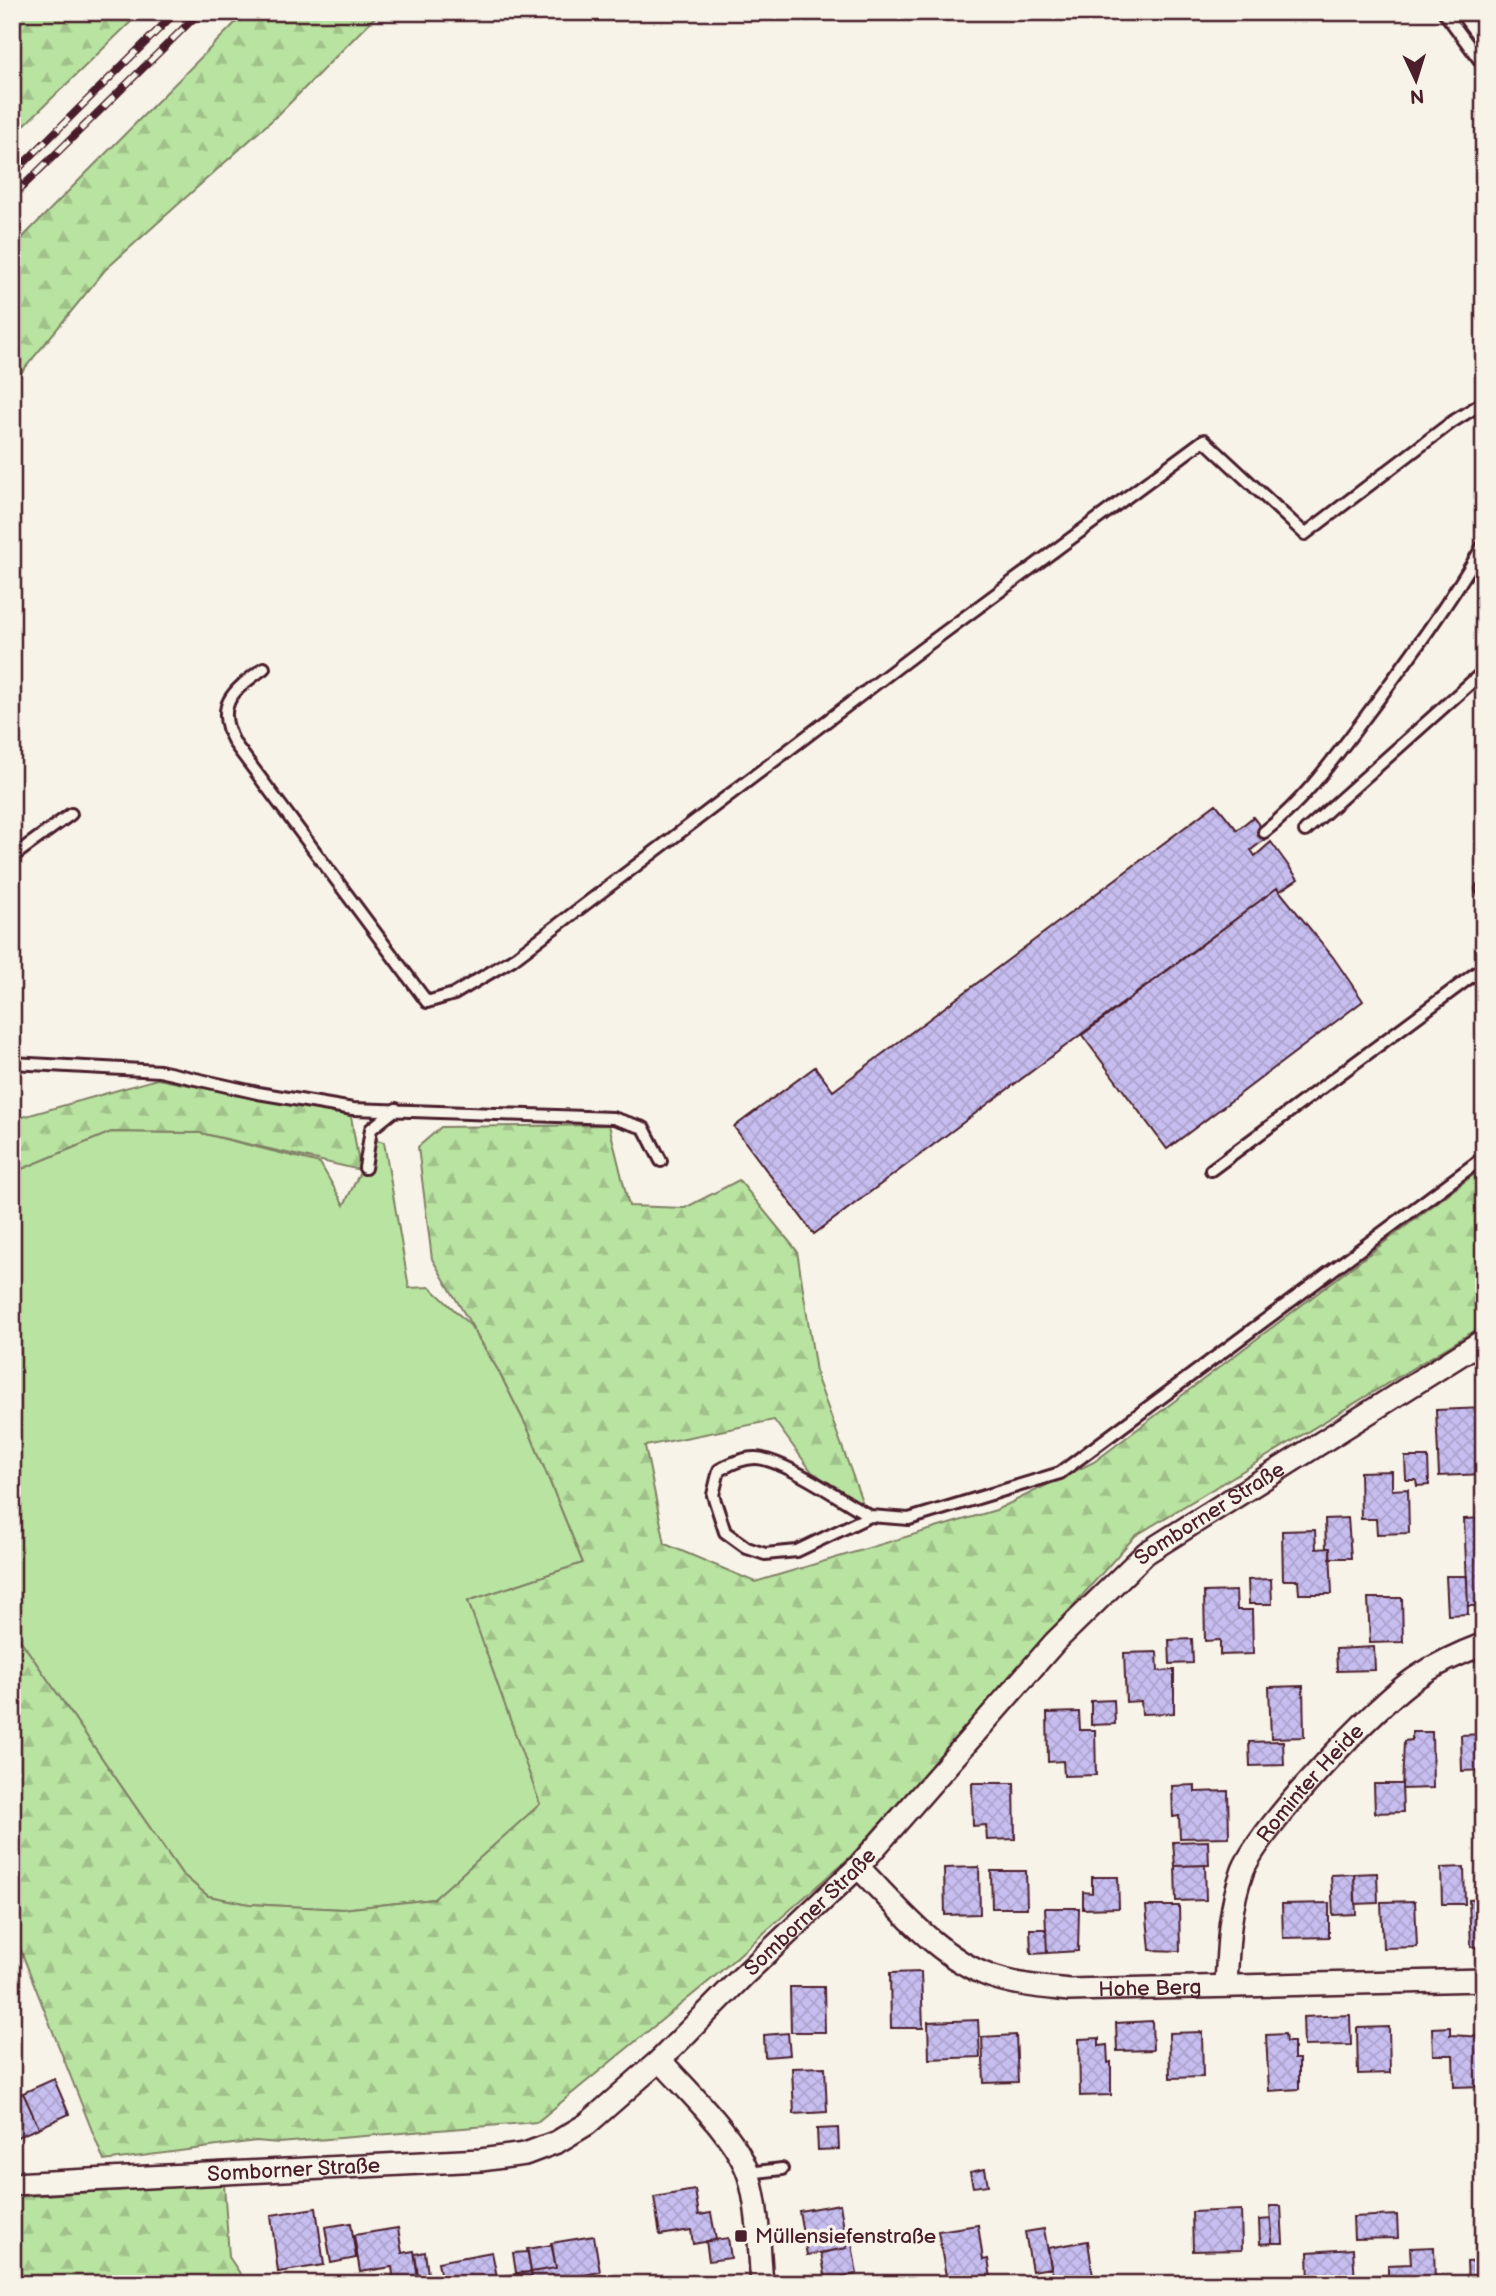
<svg xmlns="http://www.w3.org/2000/svg" width="1496" height="2296" font-family="'Balsamiq Sans',sans-serif">
  <style>
    .grass { fill: #b8e3a0; stroke: #818166; stroke-width: 2 }
    .forest { fill: url(#forest-firs); stroke: #818166; stroke-width: 2 }
    .building { fill: url(#building-cross-hatch); stroke: #4a1f2b; stroke-width: 2 }
    .lines { fill: none; stroke-linecap: round; stroke-linejoin: round }
    .service-casing { stroke: #4a1f2b; stroke-width: 16 }
    .minor-casing { stroke: #4a1f2b; stroke-width: 26 }
    .service { stroke: #f7f3e8; stroke-width: 10 }
    .minor { stroke: #f7f3e8; stroke-width: 21 }
    .rail-casing { stroke: #4a1f2b; stroke-width: 8 }
    .rail { stroke: #f7f3e8; stroke-width: 5; stroke-dasharray: 16; stroke-linecap: butt }
    .poi-dot { fill: #4a1f2b; stroke: #f7f3e8; stroke-width: 2.5 }
    .labels { text-anchor: middle; stroke-width: 7; stroke-linejoin: round; paint-order: stroke }
    .street-label { font-size: 21px; fill: #4a1f2b; stroke: #f7f3e8 }
    .poi-label { font-size: 21px; fill: #4a1f2b; stroke: #f7f3e8; text-anchor: start }
  </style>
  <defs>
    <pattern id="forest-firs" width="22" height="20" patternUnits="userSpaceOnUse" patternTransform="scale(1.75)"><rect width="22" height="20" fill="#b8e3a0"/><path d="M5 1l3.5 6h-7zM16 11l3.5 6h-7z" fill="#a0c28a"/></pattern>
    <pattern id="building-cross-hatch" width="8" height="8" patternUnits="userSpaceOnUse" patternTransform="scale(1.75)"><rect width="8" height="8" fill="#c7bef0"/><path d="M0 0l8 8M0 8l8-8" fill="none" stroke="#aca3ce"/></pattern>
  </defs>
  <rect width="100%" height="100%" fill="#f7f3e8"/>
  <filter id="ink" filterUnits="userSpaceOnUse"><feTurbulence type="fractalNoise" baseFrequency=".0143" numOctaves="2"/><feDisplacementMap in="SourceGraphic" scale="14" xChannelSelector="R" yChannelSelector="G"/><feConvolveMatrix kernelMatrix="1 2 1 2 8 2 1 2 1" color-interpolation-filters="sRGB"/></filter>
  <g filter="url(#ink)">
    <!-- grass -->
    <path class="grass" d="M111,1132l90,1 119,30 24,42 32,-65 8,2 25,146 21,-1 40,38 28,45 32,63 53,130 -115,38 73,203 -107,95 -92,10 -93,-5 -41,-8 -26,-22 -170,-246v-100l5,-38 -5,-18v-129l4,-15 -4,-38v-117z"/>
    <!-- forest -->
    <path class="forest" d="M12,12h129l-129,125z
      M246,12h134l-100,101 -175,157 -93,114v-136z
      M157,1079l194,37 9,54 -159,-37 -90,-1 -99,41v-53z
      M609,1125l20,81 56,2 54,-28 58,71 20,127 46,126 -51,-32 -38,-52 -129,26 20,98 90,38 241,-72 98,-48 390,-295v158l-349,211 -284,320 -138,122 -176,144 -258,21 -23,-2 -152,20 -92,-233v-300l170,246 26,22 41,8 93,5 92,-10 106,-95 -72,-203 115,-38 -53,-130 -32,-63 -66,-111 -14,-112 23,-20z
      M224,2184l5,73 18,27h-235v-87z"/>
    <!-- building -->
    <path class="building" d="M1216,804l21,26 16,-13 15,20 -17,13 4,6 16,-14 27,37 -18,12 -3,-3 -463,346 -80,-107 81,-60 18,24z
      M1277,888l56,69 30,44 -196,148 -85,-114z
      M1484,1408v66l-45,2 -3,-66z
      M1405,1457h23l1,28 -12,1 -1,-6h-10z
      M1392,1471v19l16,-1 1,44 -32,1 -1,-15h-15l-1,-47z
      M1348,1518l3,40h-21v-10h-4l-1,-29z
      M1484,1518v88h-16l-4,-87z
      M1315,1530l1,19 14,-1 2,46h-33l-1,-14h-15l-1,-49z
      M1446,1576h21l1,38 -20,1z
      M1271,1579l1,25h-23l-1,-24z
      M1236,1591l1,19h15l1,44 -33,1v-15l-15,1 -1,-49z
      M1368,1598h34l1,44 -33,1z
      M1192,1639l1,24 -23,1 -1,-24z
      M1374,1647l1,23 -38,1 -1,-22z
      M1157,1652l1,19 16,-1v43l-32,1 -1,-13 -15,1 -2,-49z
      M1303,1686l1,51 -33,1 -2,-51z
      M1114,1700l1,24 -24,1v-24z
      M1079,1712l1,18h15l1,45 -32,1 -1,-15 -15,1 -1,-49z
      M1412,1732h20l1,56 -31,1 2,-48 8,-1z
      M1484,1734v36l-22,1 -1,-36z
      M1283,1741l1,24 -34,1 -1,-24z
      M972,1783h42l1,56 -28,1 -1,-15 -13,1z
      M1374,1784h28l1,28 -28,1z
      M1195,1785v7l33,-1 1,46 -49,1 -1,-22 -6,1 -1,-31z
      M1208,1841l1,24 -34,1 -2,-24z
      M1205,1865l1,35 -30,1 -1,-35z
      M979,1867l1,47 -35,1 -1,-47z
      M1464,1867l1,37h-23l-1,-36z
      M991,1871h35l1,37h-35z
      M1377,1873l1,30 -23,1 -1,-30z
      M1354,1874l2,40 -23,1 -2,-40z
      M1092,1877h26l1,31 -36,1v-17l9,1z
      M1484,1899v48h-13l-2,-47z
      M1415,1901l2,46 -34,1 -2,-46z
      M1329,1903v34l-46,1 -1,-34z
      M1146,1906h33l1,45 -30,-1z
      M1045,1908h34l-1,43 -31,2z
      M1030,1929h16l1,24 -16,1z
      M921,1972l2,56h-32l-1,-55z
      M790,1987h34l1,45h-34z
      M1350,2015l1,30 -47,1 -1,-29z
      M978,2020l2,37 -51,2 -1,-37z
      M1152,2021l1,29 -36,1 -1,-28z
      M1389,2027l1,46 -32,1 -1,-46z
      M1450,2027v8l33,2 1,49 -30,1 -1,-32h-20l-1,-27z
      M1202,2032l1,45 -33,1 -1,-45z
      M788,2033l2,22 -25,2 -1,-22z
      M1285,2034l1,8h8v17h5v30l-30,2 -3,-56z
      M1016,2035l2,47 -34,1 -2,-46z
      M1099,2038v8l8,-1 1,18 3,-1v33l-31,1 -1,-57z
      M825,2067l2,45 -33,2 -2,-46z
      M54,2079l15,35 -30,14 -16,-35z
      M23,2093l16,35 -27,11v-41z
      M838,2128l1,21 -21,1 -1,-21z
      M985,2169l3,16 -15,2 -3,-15z
      M695,2190l4,25 12,-2 5,27 -23,4 -2,-14 -31,5 -6,-38z
      M840,2204l7,44 -40,7 -8,-44z
      M1270,2206h11l2,37h-11z
      M316,2208l8,57 -46,7 -7,-57z
      M1241,2210l1,40 -49,1 -1,-39z
      M1397,2215l1,23 -44,1 -1,-22z
      M1271,2219l1,24 -12,1 -1,-24z
      M351,2223l5,35 -25,5 -6,-36z
      M978,2225l5,35 5,-1 4,25h-31l-2,-10 -13,2 -8,-45z
      M398,2228l4,25 12,-2 4,28 -24,3 -2,-15 -32,5 -6,-37z
      M1044,2229l7,39 -19,3 -7,-39z
      M594,2236l6,36 -31,6 1,6h-37l-2,-12 25,-4 -5,-25z
      M728,2238l3,20 -22,3 -3,-20z
      M846,2238h5l6,36 -31,6 -5,-27 26,-5z
      M1088,2241l5,36 5,-1 1,8h-45l-6,-36z
      M552,2245l4,23 -25,4 -4,-23z
      M1434,2247l1,37h-47v-19l23,-1 -1,-16z
      M1353,2249l2,34 -46,1 -1,-32z
      M425,2252l3,22 -10,2 -3,-22z
      M492,2252l5,25 34,-5 2,12h-91l-4,-22z
      M528,2252l3,20 -15,1 -3,-20z
      M1484,2261v23h-16l-1,-22z"/>
    <g class="lines">
      <defs>
        <path id="service" d="M1444,12l40,54
          M264,668c-31,23 -51,36 -29,76l192,258 27,-8 59,-35 406,-308 285,-211 101,94 147,-112 32,-20
          M1305,831l179,-160
          M1264,832c41,-32 71,-75 102,-116 41,-55 83,-112 118,-172
          M12,857l59,-43
          M1482,889l2,3
          M12,1063l148,8 98,22 95,16 260,9 31,10 17,33
          M365,1168l6,-39 25,-20
          M1211,1170l273,-203
          M870,1516c-27,-15 -88,-58 -115,-58 -13,0 -25,6 -36,12l-6,25 12,37 22,16 18,6 32,-3 73,-35 39,3 151,-46 424,-316
          M748,2173l34,-4"/>
        <g id="minor">
          <path id="s1" d="M858,1867c39,39 79,90 132,109 26,9 52,11 79,14l415,-10"/>
          <path id="s2" d="M1226,1986c2,-39 3,-79 17,-116 17,-42 134,-167 174,-193 21,-14 43,-24 67,-33"/>
          <path d="M660,2060c28,32 76,75 89,116 10,34 10,73 13,108"/>
          <path id="s3" d="M12,2184l469,-24 44,-6 32,-12 30,-18 73,-64 82,-83 116,-110 197,-225 91,-89 338,-213"/>
        </g>
      </defs>
      <!-- service casing -->
      <use href="#service" class="service-casing"/>
      <!-- minor casing -->
      <use href="#minor" class="minor-casing"/>
      <!-- service -->
      <use href="#service" class="service"/>
      <!-- minor -->
      <use href="#minor" class="minor"/>
      <defs>
        <path id="rail" d="M12,175l164,-163
          M12,197l188,-185"/>
      </defs>
      <!-- rail casing -->
      <use href="#rail" class="rail-casing"/>
      <!-- rail -->
      <use href="#rail" class="rail"/>
    </g>
  </g>
  <!-- markers -->
  <rect class="poi-dot" x="734" y="2229" width="14" height="14" rx="3.5"/>
  <g class="labels">
    <!-- street labels -->
    <g class="street-label">
      <text dy="7" stroke="none"><textPath href="#s3" startOffset="1458">Somborner Straße</textPath></text>
      <text dy="7" stroke="none"><textPath href="#s2" startOffset="228">Rominter Heide</textPath></text>
      <text dy="7" stroke="none"><textPath href="#s3" startOffset="891">Somborner Straße</textPath></text>
      <text dy="7" stroke="none"><textPath href="#s1" startOffset="334">Hohe Berg</textPath></text>
      <text dy="7" stroke="none"><textPath href="#s3" startOffset="282">Somborner Straße</textPath></text>
    </g>
    <!-- poi labels -->
    <g class="poi-label">
      <text x="755" y="2243">Müllensiefenstraße</text>
    </g>
  </g>
  <!-- margin -->
  <rect width="1496" height="2296" fill="none" stroke="#f7f3e8" stroke-width="42"/>
  <rect x="21" y="21" width="1454" height="2254" fill="none" stroke="#4a1f2b" stroke-width="2.5" filter="url(#ink)"/>
  <!-- north arrow -->
  <g transform="translate(1416 80) rotate(176)" stroke="#f7f3e8" stroke-width="5" paint-order="stroke">
  <path d="M0-5L12 26L0 18L-12 26Z" fill="#4a1f2b"/>
  <text y="-10" font-size="19" font-weight="bold" text-anchor="middle" fill="#4a1f2b">N</text>
  </g>
</svg>
